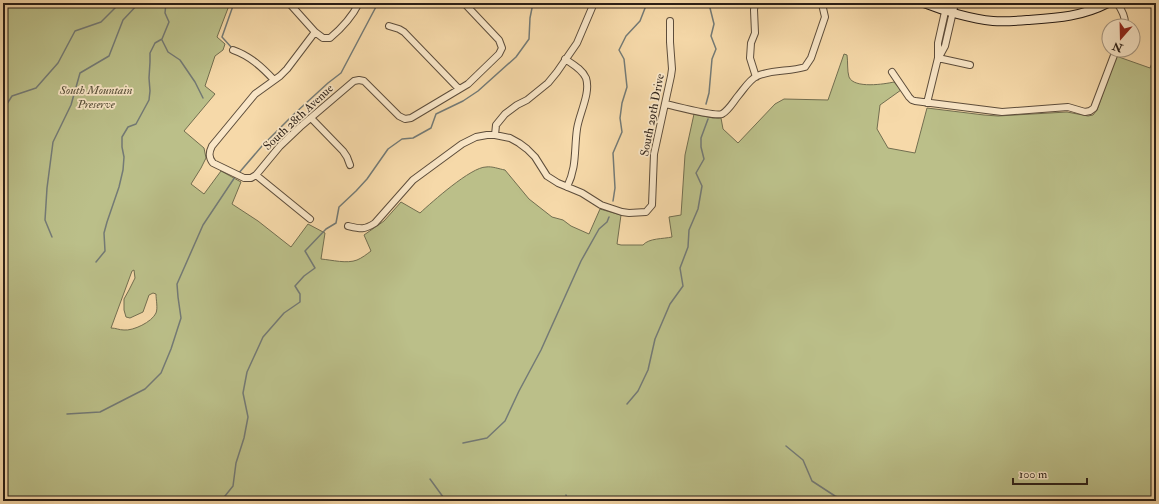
<svg xmlns="http://www.w3.org/2000/svg" width="1159" height="504" font-family="'IM FELL Double Pica',serif">
  <style>
    .green { fill: #bbbf89; stroke: #726e50; fill-rule: evenodd }
    .lines { fill: none; stroke-linecap: round; stroke-linejoin: round }
    .stream { stroke: #737a76; stroke-width: 1.5 }
    .street-casing { stroke: #5d4d3b; stroke-width: 8 }
    .secondary-casing { stroke: #2a1e16; stroke-width: 10 }
    .street { stroke: #f9e6c7; stroke-width: 6 }
    .secondary { stroke: #f9e6c7; stroke-width: 8 }
    .labels { text-anchor: middle; stroke-width: 3.5; stroke-linejoin: round; paint-order: stroke }
    .park-label { font-size: 12px; font-style: italic; fill: #564e38; stroke: #f9e6c7 }
    .street-label { font-size: 12px; fill: #2a1e16; stroke: #f9e6c7 }
  </style>
  <rect width="100%" height="100%" fill="#f6d9a9"/>
  <filter id="stains"><feTurbulence type="fractalNoise" baseFrequency=".005" numOctaves="4"/><feColorMatrix values="0 0 0 0 .2 0 0 0 0 .09 0 0 0 0 .02 0 0 0 .5 -.17"/></filter>
  <radialGradient id="worn" r=".72"><stop offset=".6" stop-color="#630" stop-opacity="0"/><stop offset="1" stop-color="#630" stop-opacity=".3"/></radialGradient>
  <!-- green -->
  <path class="green" d="M3,3h227l-13,34 8,7 -2,6 -8,6 -10,30 10,8 -31,37 20,17 2,10 -5,10 -10,16 13,10 17,-23 20,11 -9,22 26,17 33,26 17,-23 17,9 -4,26c11,1 26,5 36,1 5,-2 10,-6 14,-9l-7,-16 20,-14 17,-19 19,11c12,-11 51,-46 66,-46 6,-1 13,2 19,3l24,29 23,18 11,3 8,6 18,8 11,-25 21,6 -4,29 4,1h22c6,-7 20,-6 29,-8l-3,-20 12,-2 4,-60 9,-41 19,4h8l2,11 15,14 37,-39 9,-5 44,1 16,-46 3,1c1,6 0,16 2,22 5,12 36,7 45,5l7,8 -21,15 -3,24 11,19 27,5 12,-45 57,7 14,1 69,-4 21,4 5,-1 4,-5 19,-54 34,12 6,-15v448h-1153zM134,270l1,8 -6,12 -5,9v11l2,7 4,1 13,-6 6,-17 4,-2 3,1c0,6 2,14 0,19 -4,9 -23,18 -32,17 -5,0 -8,-2 -13,-2l21,-57z"/>
  <g class="lines">
    <!-- stream -->
    <path class="stream" d="M162,40l6,12 12,8 15,22 8,16
      M232,48l-10,-11 12,-34
      M706,104l3,-11 3,-34 4,-10 -5,-13 3,-12 -4,-16v-5
      M3,110l9,-14 24,-8 22,-25 17,-32 26,-9 19,-19
      M238,174l24,-28 31,-31 35,-32 13,-10 37,-70
      M613,201l2,-13 -2,-35 9,-21 -2,-14 2,-15 5,-16 -3,-28 -5,-9 7,-14 14,-15 7,-18
      M52,237l-7,-17 2,-32 6,-46 18,-37 9,-32 29,-17 14,-36 16,-17
      M96,262l9,-11 -1,-18 3,-11 12,-35 4,-17 1,-13 -2,-10v-10l6,-10 8,-3 13,-24 1,-9 -1,-13 1,-16v-9l5,-10 7,-4 7,-17 -4,-9 1,-10
      M627,404l11,-13 10,-21 7,-31 15,-35 13,-18 -3,-18 8,-21 1,-17 9,-21 4,-23 -6,-13 8,-14 -3,-12v-9l7,-19
      M67,414l33,-2 45,-23 16,-16 10,-24 10,-31 -3,-21 -1,-13 26,-59 32,-48
      M463,443l24,-5 18,-17 14,-30 22,-41 40,-89 18,-32 8,-7 2,-5
      M786,446l17,14 9,21 23,15 12,5
      M430,479l16,22
      M566,495l2,6
      M669,500l1,1
      M221,501l12,-15 3,-23 8,-25 4,-21 -5,-24 4,-21 16,-35 21,-24 16,-11v-8l-5,-8 9,-10 11,-8 -10,-17 21,-22 10,-6 3,-16 17,-16 11,-12 21,-30 14,-10 11,-1 18,-10 5,-14 27,-13 15,-10 38,-34 13,-18 1,-21 3,-15"/>
    <defs>
      <path id="street" d="M289,3l26,29 8,6h7c12,-10 22,-21 29,-35
        M755,3l-1,7 1,23 -4,10 -1,15 6,19
        M1117,3c5,7 9,14 8,23
        M389,26l10,3 5,3 55,57
        M233,50c17,6 29,17 41,30
        M939,57l6,-11 10,-43
        M938,58l32,7
        M565,59c7,5 17,10 21,19 5,15 -7,36 -9,51 -3,21 0,38 -10,58
        M892,72l17,25 3,3 3,1 87,11 66,-5 17,5 5,-1 4,-3 22,-58
        M927,103l11,-45v-15l9,-40
        M665,104c10,2 50,13 57,10 7,-4 11,-12 16,-18 6,-7 11,-16 19,-20 17,-7 32,-4 48,-9l6,-9 14,-41 -3,-13
        M311,118l32,33 4,6 3,8
        M495,135l1,-10 9,-11 12,-9 10,-5 21,-17 9,-11 20,-29 17,-40
        M256,175l24,-29 20,-19 54,-46 5,-1 5,1 35,35 6,3 6,-1 57,-34 31,-30 3,-6 -3,-8 -35,-37
        M310,219l-54,-44 -5,3h-7l-31,-15c-5,-6 -4,-11 -1,-17l43,-52 25,-18 7,-7 28,-37
        M348,226c13,3 16,4 27,-3l38,-43 49,-36 14,-7 11,-2h8l15,3 9,5 8,6 8,8 12,19 11,7 24,10 19,12 21,7 7,1 17,-1 6,-7 2,-51 17,-78 1,-7 -2,-27v-21"/>
      <path id="secondary" d="M924,3c20,8 48,16 69,18 11,1 23,0 34,-1 29,-2 54,-3 81,-17"/>
    </defs>
    <!-- street casing -->
    <use href="#street" class="street-casing"/>
    <!-- secondary casing -->
    <use href="#secondary" class="secondary-casing"/>
    <!-- street -->
    <use href="#street" class="street"/>
    <!-- secondary -->
    <use href="#secondary" class="secondary"/>
  </g>
  <g class="labels">
    <!-- park labels -->
    <g class="park-label">
      <text x="96" y="94">South Mountain<tspan x="96" dy="14">Preserve</tspan></text>
    </g>
    <!-- street labels -->
    <g class="street-label">
      <text transform="translate(652 115) rotate(-79)" y="4">South 29th Drive</text>
      <text transform="translate(298 117) rotate(-43)" y="4">South 28th Avenue</text>
    </g>
  </g>
  <!-- margin -->
  <rect width="1159" height="504" fill="none" stroke="#f6d9a9" stroke-width="16"/>
  <rect x="4" y="4" width="1151" height="496" fill="none" stroke="#2a1e16" stroke-width="2"/>
  <rect x="8" y="8" width="1143" height="488" fill="none" stroke="#2a1e16"/>
  <!-- north arrow -->
  <g transform="translate(1121 38) rotate(200)"><circle r="19" fill="#f9e6c7" stroke="#a69680"/>
  <path d="M0-3L7 15L0 10L-7 15Z" fill="#8f2418"/>
  <text y="-6" font-size="11" font-weight="bold" text-anchor="middle" fill="#2a1e16">N</text>
  </g>
  <!-- scale -->
  <path d="M1013 478v6h74v-6" fill="none" stroke="#2a1e16" stroke-width="2"/>
  <text x="1019" y="478" font-size="12" fill="#2a1e16" stroke="#f9e6c7" stroke-width="3" paint-order="stroke">100 m</text>
  <rect width="100%" height="100%" filter="url(#stains)"/>
  <rect width="100%" height="100%" fill="url(#worn)"/>
</svg>
